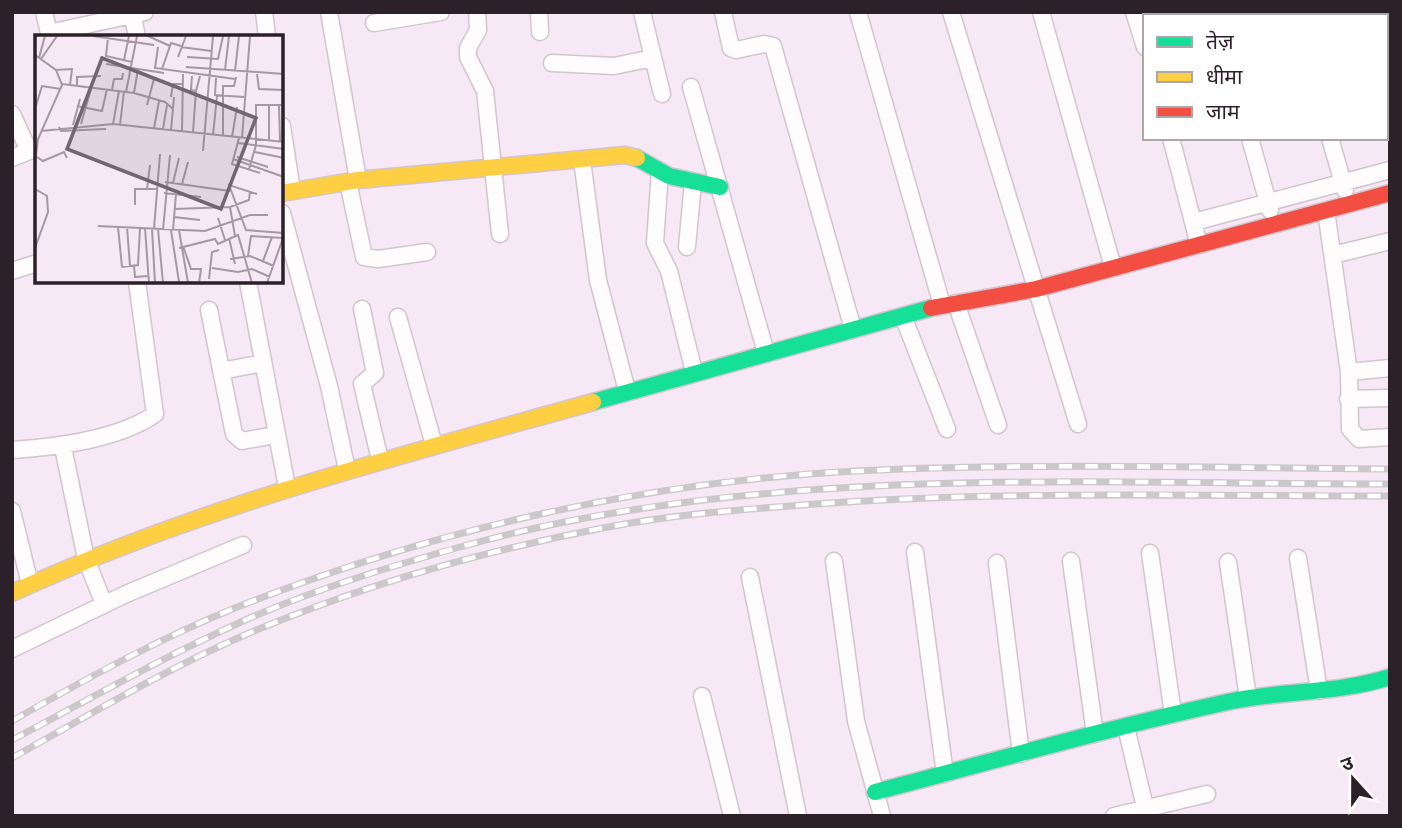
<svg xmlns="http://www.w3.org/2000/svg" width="1402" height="828" font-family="Quicksand,'Noto Sans Devanagari',sans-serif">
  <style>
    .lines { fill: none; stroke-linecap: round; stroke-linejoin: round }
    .street-casing { stroke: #d2c5d0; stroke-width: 19 }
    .fast-casing { stroke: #d2c5d0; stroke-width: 19 }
    .slow-casing { stroke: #d2c5d0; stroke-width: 19 }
    .jam-casing { stroke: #d2c5d0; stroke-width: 19 }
    .street { stroke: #fefcfd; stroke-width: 16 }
    .fast { stroke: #16e098; stroke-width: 16 }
    .slow { stroke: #ffcf43; stroke-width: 16 }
    .jam { stroke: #f24e42; stroke-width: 16 }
    .rail-casing { stroke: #ccc7ca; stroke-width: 7 }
    .rail { stroke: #fff; stroke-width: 4.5; stroke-dasharray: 13; stroke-linecap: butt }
    .inset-road { fill: none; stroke: #a598a3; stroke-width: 2 }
    .view { fill: #736670; fill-opacity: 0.15; stroke: #736670; stroke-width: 3.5 }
    .inset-edge { fill: none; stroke: #2c2029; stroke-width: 3.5 }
  </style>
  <rect width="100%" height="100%" fill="#f6e8f4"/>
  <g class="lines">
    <defs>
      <path id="street" d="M44,12l6,25
        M132,12l5,25
        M264,12l3,25
        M329,12l29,168
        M477,12l1,18 -10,18v9l17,34 15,143
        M539,12l1,20
        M642,12l20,82
        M723,12l8,36 5,2 28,-6 9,2 80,283
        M858,12l84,293
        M951,12l127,412
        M1041,12l72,255
        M1134,12l11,35
        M1220,12l1,4
        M1299,12l1,4
        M374,23l67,-11
        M49,33l96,-21
        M552,63l62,3 39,-8
        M691,87l75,266
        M12,114l17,37
        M282,126l10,65
        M1171,138l28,107
        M1250,138l20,72
        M1330,138l15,52
        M12,158l25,-10
        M582,160l16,120 29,111
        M660,171l-5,72 14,28 25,101
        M348,182l16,75 14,2 49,-7
        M1326,211l23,161 1,57 9,10 31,-2
        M282,213l47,173 18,84
        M1194,222l196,-52
        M687,247l6,-65
        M1333,255l57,-14
        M12,271l25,-8
        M248,282l39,205
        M956,303l42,122
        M362,309l13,64 -13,11 18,76
        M209,310l25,124 8,7 33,-6
        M903,316l44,113
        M398,317l36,128
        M221,371l42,-8
        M1349,372l41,-4
        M1348,399l42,-1
        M63,447l23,112 18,45
        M12,450c43,-3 106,-10 143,-36l-18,-132
        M12,511l18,73
        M915,552l30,222
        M1150,553l23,161
        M1298,558l21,133
        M834,561l22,160 26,95
        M1071,561l24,173
        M1228,562l20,136
        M997,563l24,191
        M750,577l48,239
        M12,649l114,-55 117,-49
        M702,696l30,120
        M1126,727l19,80
        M1114,816l93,-22"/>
      <path id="fast" d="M637,158l32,18 51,11
        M593,402l338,-94
        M875,792c119,-31 237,-65 357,-91 54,-11 104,-7 158,-24"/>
      <path id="slow" d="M282,193l76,-13 267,-25 12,3
        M12,593c186,-86 384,-136 581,-191"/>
      <path id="jam" d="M931,308l105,-19 354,-96"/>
    </defs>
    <!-- street casing -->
    <use href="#street" class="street-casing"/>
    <!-- fast casing -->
    <use href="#fast" class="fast-casing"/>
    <!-- slow casing -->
    <use href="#slow" class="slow-casing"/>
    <!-- jam casing -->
    <use href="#jam" class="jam-casing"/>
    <!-- street -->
    <use href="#street" class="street"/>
    <!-- fast -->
    <use href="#fast" class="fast"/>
    <!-- slow -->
    <use href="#slow" class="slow"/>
    <!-- jam -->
    <use href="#jam" class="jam"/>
    <defs>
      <path id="rail" d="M12,721c72,-41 146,-82 223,-113 191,-76 399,-124 604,-136 183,-10 368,-4 551,-3
        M12,740c76,-40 151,-83 229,-118 73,-33 154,-57 230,-78 293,-80 618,-60 919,-60
        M12,758c77,-43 154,-89 235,-124 113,-48 236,-83 356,-106 66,-13 133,-18 199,-23 196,-15 392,-9 588,-9"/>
    </defs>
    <!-- rail casing -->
    <use href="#rail" class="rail-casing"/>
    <!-- rail -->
    <use href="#rail" class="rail"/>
  </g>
  <!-- overview -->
  <g transform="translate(35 35)">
    <rect width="248" height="248" fill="#f6e8f4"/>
    <path class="inset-road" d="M58,1l61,9M113,1l22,10M73,3l-2,18 26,6M123,12l-3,21 80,11M146,12l30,4M0,20l21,15 6,15 -24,54 -3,25M143,22l8,-21M152,22l31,2 5,-23M4,23l6,-22M6,24l16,-23M89,25l5,-24M71,29l58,9M151,32l98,7M127,34l9,-26 10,3M20,35l17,-1 -2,16M190,35l4,-34M200,36l4,-35M222,39l2,15 25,1M157,41l-1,14 5,1 4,-15M181,43l-1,17 29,2M27,49l72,9 31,9 8,7M187,51h12l2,-9M188,51v50M42,52v-10l24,-1M77,55l2,-11h8l1,-6M91,57l11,-56M99,58l4,-24M136,62l2,-13h9M234,69v36M112,70l7,-26M244,70l1,36M42,71l25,5 5,-22M0,74l7,-23 19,3M46,89l10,-35M78,89l6,-33M38,90l7,-26M85,90l4,-34M24,92l2,4 45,-2M119,93l5,-27M128,94l4,-24M136,95l3,-33M6,96l72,-7 171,18M147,96l1,-57M158,97l3,-41M178,100l4,-39M197,102l5,-30M204,103l-7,26 28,9M207,103l8,-102M203,108l46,6M168,116l10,-115M220,117l29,6M2,122l6,4 21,-9 3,6M202,122l31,10M198,124l51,18M214,134l7,-24v-40h28M130,147l65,9M138,148l6,-25M147,149l6,-22M0,154l12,7 1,16 -13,36M112,154l3,-24M129,158l37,4M222,159l-28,-9 17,45 38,3M100,170v-16h22M195,172l5,29M139,174l56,-2 19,-7 1,-9M139,182l26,3M183,183l7,22M63,191l107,5 45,-16h18M83,192l4,40 16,-2 2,-37M92,192l3,39M110,193l4,55M117,194l3,54M119,194l6,-75M123,194l5,54M128,195l7,-75M136,195l8,52M138,195l3,-36M144,195l9,53M194,203l6,26M148,211l8,23h10l-2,14M144,213l36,-9 3,5 20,-9 14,48M213,221l3,-20 32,2M195,224l20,-3 24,10M228,226l9,-24M99,231l1,11 14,-1M177,233l26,4 14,-3 18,8M174,244l3,-27 7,-2M136,248h34M232,248l16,-45"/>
    <path class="view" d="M67,23l154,60 -35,91 -154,-60z"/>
    <rect width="248" height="248" class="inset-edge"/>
  </g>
  <!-- border -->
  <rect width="1402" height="828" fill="none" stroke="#2c2029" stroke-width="28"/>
  <!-- legend -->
  <rect x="1143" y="14" width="245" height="126" fill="#ffffff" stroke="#aba6a9" stroke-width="2"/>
  <rect x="1157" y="37" width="35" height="10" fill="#16e098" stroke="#aba6a9" stroke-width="2"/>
  <text x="1206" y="49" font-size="21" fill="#2c2029">तेज़</text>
  <rect x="1157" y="72" width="35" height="10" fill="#ffcf43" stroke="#aba6a9" stroke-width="2"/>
  <text x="1206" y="84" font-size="21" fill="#2c2029">धीमा</text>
  <rect x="1157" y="107" width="35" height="10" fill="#f24e42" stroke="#aba6a9" stroke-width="2"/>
  <text x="1206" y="119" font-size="21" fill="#2c2029">जाम</text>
  <!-- north arrow -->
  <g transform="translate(1353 779) rotate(339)" stroke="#ffffff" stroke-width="5" paint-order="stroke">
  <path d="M0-5L12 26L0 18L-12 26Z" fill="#2c2029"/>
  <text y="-10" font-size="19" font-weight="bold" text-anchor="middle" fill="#2c2029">उ</text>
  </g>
</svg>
